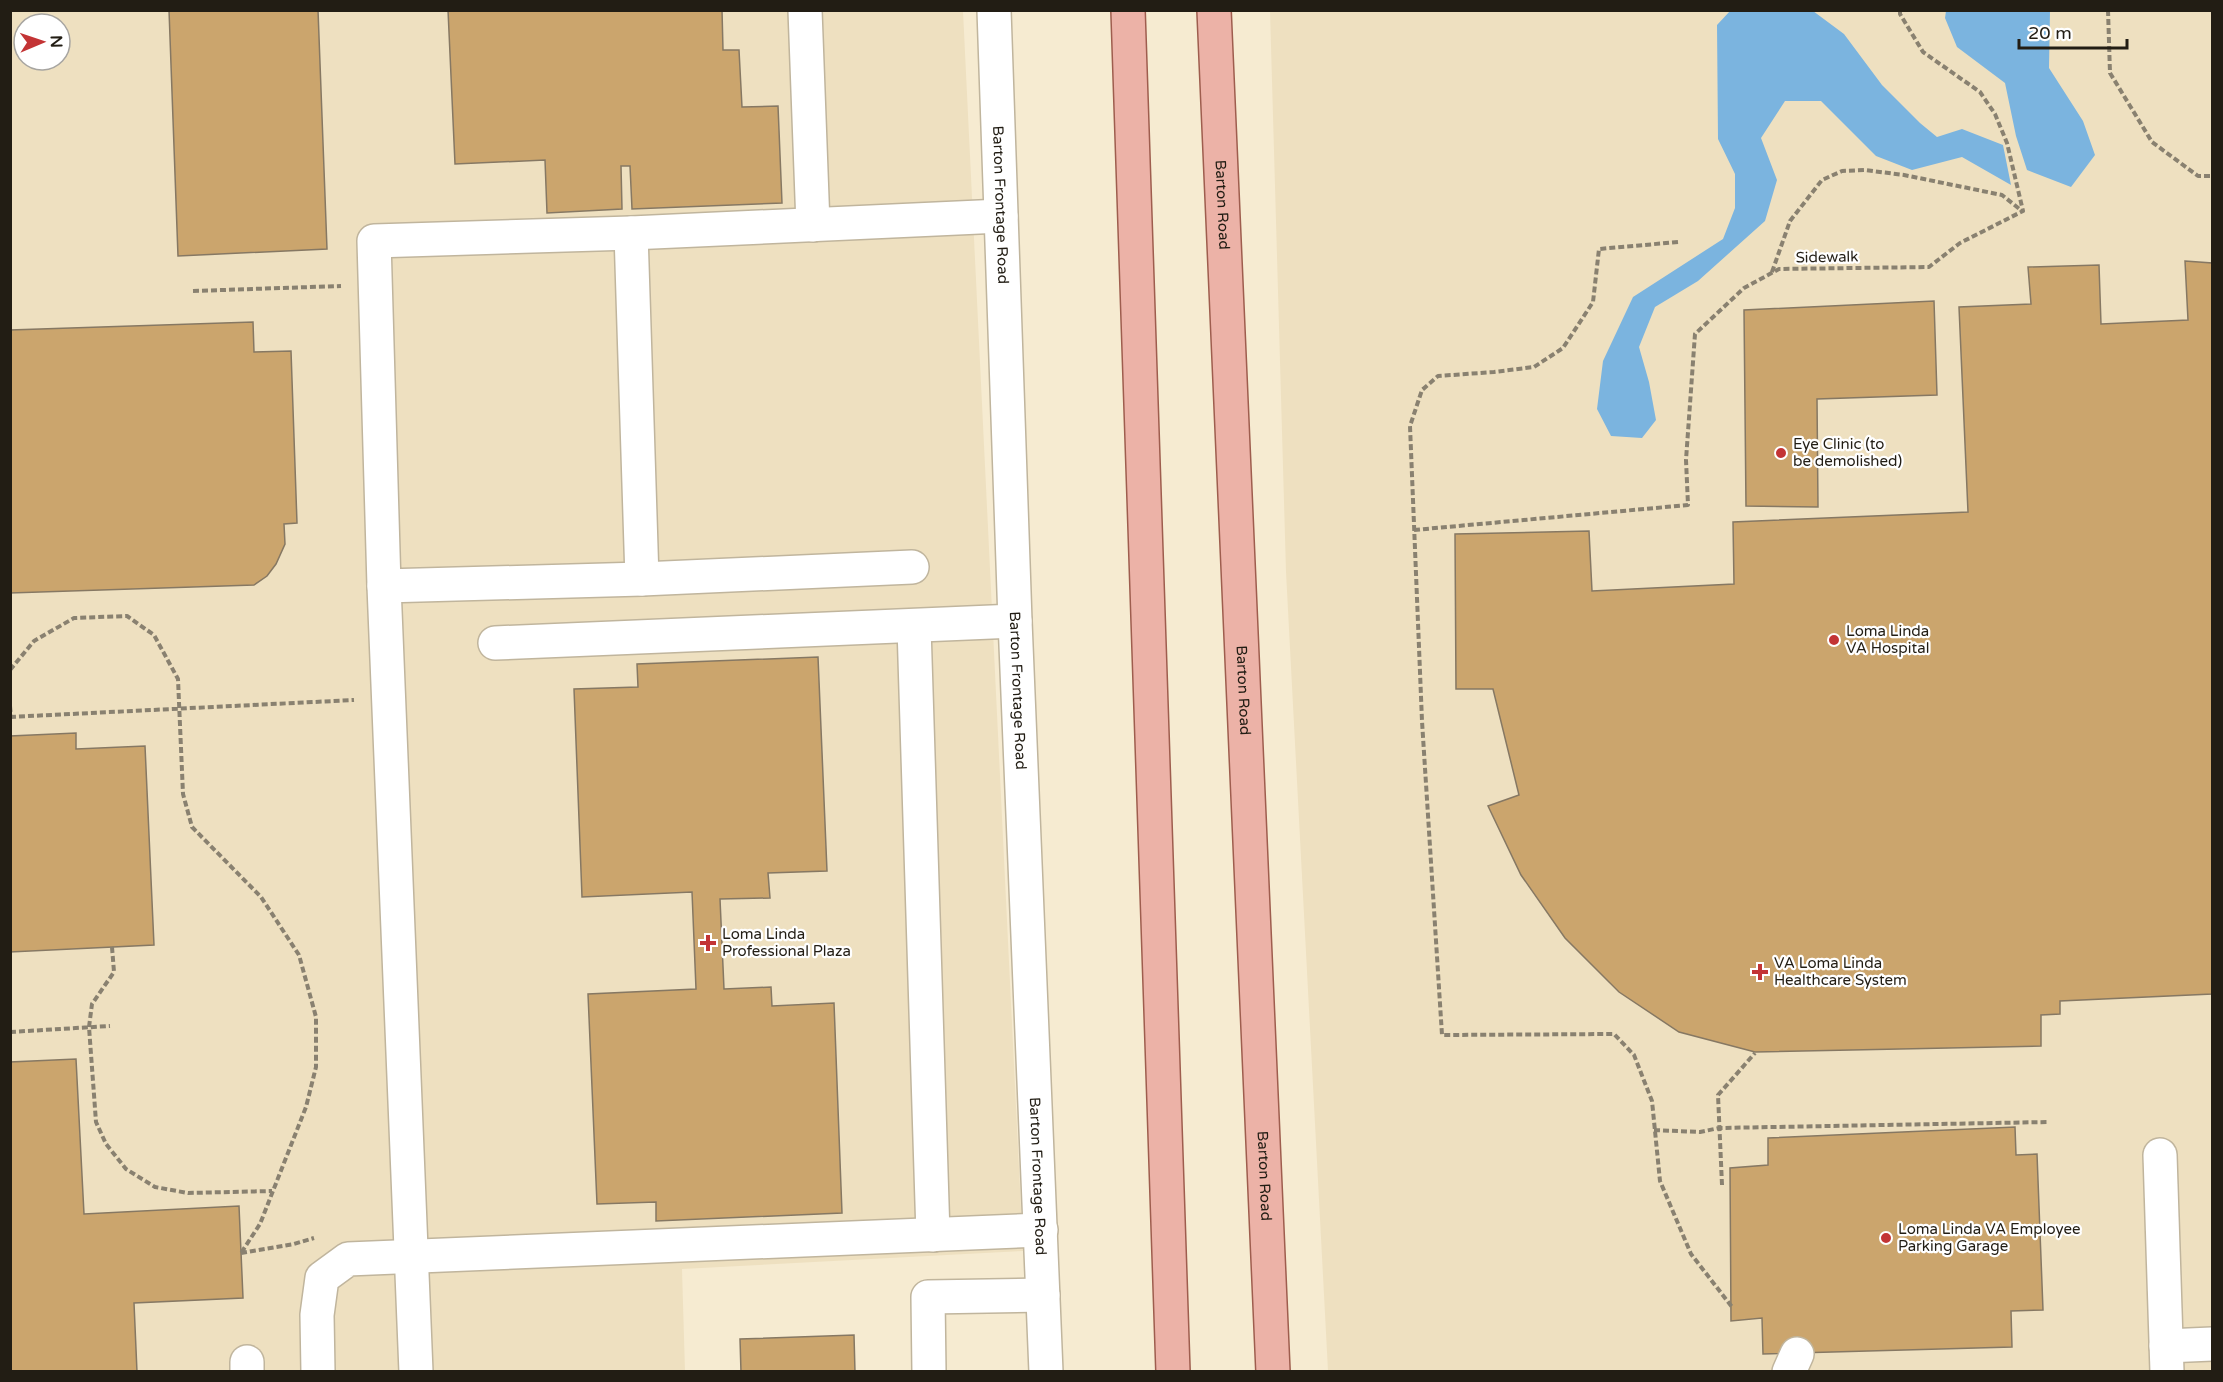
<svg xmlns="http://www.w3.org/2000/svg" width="2223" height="1382" font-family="'Varela Round',sans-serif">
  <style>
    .built { fill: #eee0c0; fill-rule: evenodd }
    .water { fill: #7bb4df }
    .building { fill: #cba56d; stroke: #867863; stroke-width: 1.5 }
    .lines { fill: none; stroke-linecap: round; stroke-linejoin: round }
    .minor-casing { stroke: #c0b59d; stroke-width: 36 }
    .major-casing { stroke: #9e5d4e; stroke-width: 36 }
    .path { stroke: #898170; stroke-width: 4; stroke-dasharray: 6 3; stroke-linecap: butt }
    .minor { stroke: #fff; stroke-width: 33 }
    .major { stroke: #ecb2a7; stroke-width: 33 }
    .poi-dot { fill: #c33435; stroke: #fff; stroke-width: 2 }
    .labels { text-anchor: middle; stroke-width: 4.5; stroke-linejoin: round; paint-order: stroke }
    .street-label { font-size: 15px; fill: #221d14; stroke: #fff }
    .poi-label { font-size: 15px; fill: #221d14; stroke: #fff; text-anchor: start }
  </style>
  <rect width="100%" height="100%" fill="#f6ebd1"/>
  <!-- built -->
  <path class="built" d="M10,11h953l60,1240 -341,18 3,102h-674zM24,24h36v36h-36z
    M1270,11h942v1360h-884l-42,-799z"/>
  <!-- water -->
  <path class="water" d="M1730,11h83l31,23 38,51 38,38 17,14 25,-8 41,16 8,40 -49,-28 -50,13 -36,-14 -55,-55h-36l-24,37 16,42 -12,41 -67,60 -43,26 -16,40 10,35 7,38 -14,18 -31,-2 -14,-27 6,-48 30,-64 90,-58 12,-31v-34l-17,-35 -1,-114z
    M1946,11h104l-1,57 34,53 12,34 -24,32 -44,-17 -11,-34 -11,-53 -48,-36 -12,-29z"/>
  <!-- building -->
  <path class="building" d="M169,10h149l9,239 -149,7z
    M448,10h274l1,40h16l3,57 36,-1 4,97 -150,6 -2,-43h-9l1,43 -75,4 -2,-53 -90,4z
    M2185,261l27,2v731l-152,7v13l-19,1v31l-286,6 -76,-20 -60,-40 -54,-54 -44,-63 -33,-69 31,-11 -26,-106h-37l-1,-155 134,-3 3,60 142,-7 -1,-62 235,-10 -9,-205 72,-3 -3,-37 71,-2 2,59 87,-4z
    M1934,301l3,94 -120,4 1,108 -72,-1 -2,-196z
    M253,322l1,30 37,-1 6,172 -13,1 1,20 -9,20 -9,12 -13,9 -244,8v-263z
    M818,657l9,214 -59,2 2,25 -50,1 4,90 47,-2 1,19 62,-3 8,210 -186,8v-19l-59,2 -9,-210 108,-5 -4,-97 -110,5 -8,-208 64,-2 -1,-23z
    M76,733v16l69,-3 9,199 -144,7v-216z
    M76,1059l8,155 155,-8 4,92 -109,5 3,69h-127v-310z
    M2015,1127l1,28 21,-1 6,156 -32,1 1,36 -249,7 -1,-36 -31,3 -1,-153 38,-3v-27z
    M854,1335l1,37h-114l-1,-33z"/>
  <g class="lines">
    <defs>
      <g id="minor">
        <path d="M805,10l8,215"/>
        <path id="s1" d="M994,10l21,611 31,751"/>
        <path d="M631,233l11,346"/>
        <path d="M912,567l-270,12 -258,7 -10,-345 257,-8 370,-17"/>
        <path d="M384,586l32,786"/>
        <path d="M914,627l19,608"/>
        <path d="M495,643l520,-22"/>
        <path d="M2160,1155l7,217"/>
        <path d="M2166,1346l46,-2"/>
        <path d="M247,1362v10"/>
        <path d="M318,1372l-1,-57 5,-37 26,-19 693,-29"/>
        <path d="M929,1372l-1,-75 115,-2"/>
        <path d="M1789,1372l8,-18"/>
      </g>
      <g id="major">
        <path d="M1128,10l45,1362"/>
        <path id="s2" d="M1214,10l59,1362"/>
      </g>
    </defs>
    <!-- minor casing -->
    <use href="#minor" class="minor-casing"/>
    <!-- major casing -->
    <use href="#major" class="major-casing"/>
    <!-- path -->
    <path class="path" d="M2108,10l2,63 42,69 46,34h14
      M1678,242l-79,7 -6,53 -30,46 -29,19 -40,5 -56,4 -16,14 -12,36 12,295 20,314 172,-1 20,21 18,46 8,80 31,73 41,53
      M1772,272l18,-51 32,-41 20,-9 23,-1 39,5 98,20 20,16
      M193,291l148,-5
      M1414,530l274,-25 -2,-45 9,-126 49,-46 35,-19 150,-2 31,-24 63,-32 -16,-68 -12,-29 -15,-22 -57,-40 -23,-38v-4
      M10,670l24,-29 40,-23 53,-2 27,19 24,44 5,115 9,33 69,70 38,58 17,62v50l-10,40 -46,117 -19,29
      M10,706l1,11
      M10,717l344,-17
      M112,947l2,25 -22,32 -3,23 7,95 10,22 20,25 29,18 33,6 84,-2
      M10,1032l100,-6
      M1654,1130l46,2 19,-4 330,-6
      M1722,1185l-4,-90 37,-42
      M241,1253l53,-9 20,-6"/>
    <!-- minor -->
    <use href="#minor" class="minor"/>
    <!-- major -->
    <use href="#major" class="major"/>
  </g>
  <!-- markers -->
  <g class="poi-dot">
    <circle cx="1781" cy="453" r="6"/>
    <circle cx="1834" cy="640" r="6"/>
    <path d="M705 934h6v6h6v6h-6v6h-6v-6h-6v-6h6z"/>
    <path d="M1757 963h6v6h6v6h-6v6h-6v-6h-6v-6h6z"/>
    <circle cx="1886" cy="1238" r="6"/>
  </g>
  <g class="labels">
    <!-- street labels -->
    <g class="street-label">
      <text dy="5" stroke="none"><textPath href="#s1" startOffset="195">Barton Frontage Road</textPath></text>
      <text dy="5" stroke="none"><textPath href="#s2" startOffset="195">Barton Road</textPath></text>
      <text transform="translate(1827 257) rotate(-1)" y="5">Sidewalk</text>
      <text dy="5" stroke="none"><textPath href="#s1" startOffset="681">Barton Frontage Road</textPath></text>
      <text dy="5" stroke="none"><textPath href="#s2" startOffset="681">Barton Road</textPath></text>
      <text dy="5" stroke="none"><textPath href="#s1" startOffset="1167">Barton Frontage Road</textPath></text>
      <text dy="5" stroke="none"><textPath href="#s2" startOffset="1167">Barton Road</textPath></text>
    </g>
    <!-- poi labels -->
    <g class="poi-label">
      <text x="1793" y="449">Eye Clinic (to<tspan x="1793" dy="17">be demolished)</tspan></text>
      <text x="1846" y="636">Loma Linda<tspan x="1846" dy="17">VA Hospital</tspan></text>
      <text x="722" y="939">Loma Linda<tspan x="722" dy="17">Professional Plaza</tspan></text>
      <text x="1774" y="968">VA Loma Linda<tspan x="1774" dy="17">Healthcare System</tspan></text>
      <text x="1898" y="1234">Loma Linda VA Employee<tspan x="1898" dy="17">Parking Garage</tspan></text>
    </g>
  </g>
  <!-- border -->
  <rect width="2223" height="1382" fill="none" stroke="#221d14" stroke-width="24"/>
  <!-- north arrow -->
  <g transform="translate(42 42) rotate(88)"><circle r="28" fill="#ffffff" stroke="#a7a5a1" stroke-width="1.5"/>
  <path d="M0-4.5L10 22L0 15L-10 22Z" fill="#c33435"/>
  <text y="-9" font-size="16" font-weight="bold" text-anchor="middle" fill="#221d14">N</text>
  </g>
  <!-- scale -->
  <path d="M2019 39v9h108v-9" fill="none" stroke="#221d14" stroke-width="3"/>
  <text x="2028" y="39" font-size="18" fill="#221d14" stroke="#ffffff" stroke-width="4.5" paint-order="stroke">20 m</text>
</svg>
